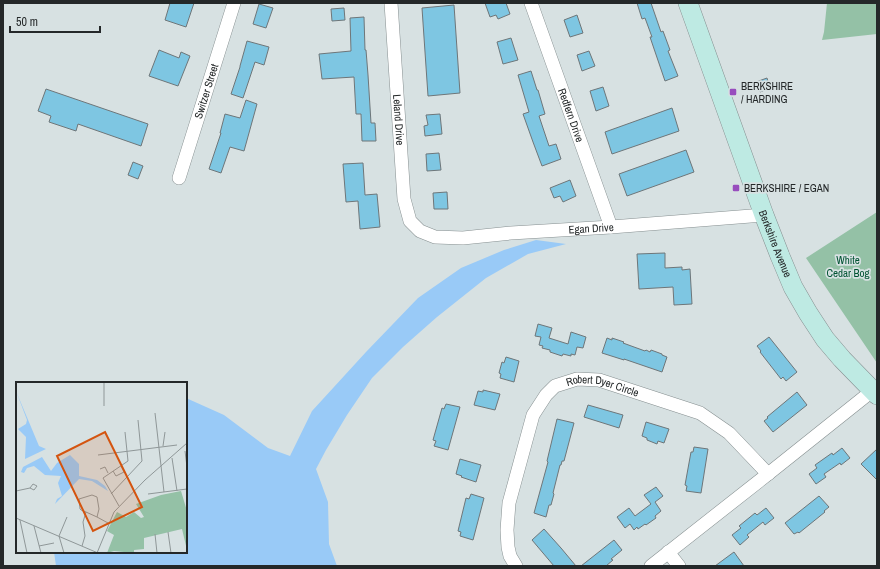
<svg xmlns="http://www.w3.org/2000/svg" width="880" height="569" font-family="'Archivo Narrow',sans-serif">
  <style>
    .green { fill: #94c1a6 }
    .water { fill: #99caf7 }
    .building { fill: #7ec6e2; stroke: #6e7679 }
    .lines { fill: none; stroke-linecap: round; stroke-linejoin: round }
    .street-casing { stroke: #868f90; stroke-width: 14 }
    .secondary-casing { stroke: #868f90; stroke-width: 20 }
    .street { stroke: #fff; stroke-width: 13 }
    .secondary { stroke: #beeae3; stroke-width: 19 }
    .poi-dot { fill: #984dbe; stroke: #d7e1e2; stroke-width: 1.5 }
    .labels { text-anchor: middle; stroke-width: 3.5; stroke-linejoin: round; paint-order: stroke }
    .poi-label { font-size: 11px; fill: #242829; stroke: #d7e1e2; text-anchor: start }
    .street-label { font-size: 11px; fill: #242829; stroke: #d7e1e2 }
    .park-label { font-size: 11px; fill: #005232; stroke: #d7e1e2 }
    .inset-road { fill: none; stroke: #8f9798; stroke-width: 1 }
    .view { fill: #d4540f; fill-opacity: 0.15; stroke: #d4540f; stroke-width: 2 }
    .inset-edge { fill: none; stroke: #242829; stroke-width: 2 }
  </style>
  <rect width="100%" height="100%" fill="#d7e1e2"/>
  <!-- green -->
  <path class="green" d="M827,3h50v31l-55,6 2,-8z
    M877,212v151l-71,-105z"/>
  <!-- water -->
  <path class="water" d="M536,240l30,4 -38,10 -42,24 -49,39 -34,30 -31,31 -25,37 -21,35 -10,19 12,33 1,42 8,22h-281l-2,-14h132v-154l38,17 44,33 22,8 22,-45 54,-59 52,-54 43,-30 43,-18z"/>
  <!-- building -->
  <path class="building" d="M170,3h24l-8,24 -21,-7z
    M485,3h21l4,11 -12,5 -2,-4 -6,2z
    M637,3h14l10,29 2,-1 7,19 -2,1 10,25 -13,5 -15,-44h2l-7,-19 -3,1z
    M259,4l14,4 -7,20 -13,-4z
    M454,5l6,88 -32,3 -6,-88z
    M344,8l1,12 -13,1 -1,-12z
    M577,15l6,18 -13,4 -6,-17z
    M364,17l1,33h1l2,25 3,48h4l1,18h-14l-1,-27h-5l-2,-37 -32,2 -3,-25 32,-3 -1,-33z
    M511,38l7,22 -15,4 -6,-22z
    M247,41l22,6 -5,18 -9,-3 -12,36 -12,-4 9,-27v-1z
    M159,50l20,8 2,-6 9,4 -12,30 -29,-10z
    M589,51l6,15 -13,5 -5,-16z
    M531,71l6,19h1l7,24 -6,2 10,30 7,-2 5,15 -19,7 -9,-24 -10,-28 6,-2 -11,-37z
    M767,78l3,10 -10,4 -4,-10z
    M603,87l6,19 -13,5 -6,-20z
    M46,89l102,35 -7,22 -63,-22 -2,7 -27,-9 2,-6 -13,-5z
    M246,100l11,4 -13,47 -14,-4 -9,26 -12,-4 12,-36h-1l5,-19 15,4z
    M672,108l7,23 -67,23 -7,-22z
    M440,114l2,20 -17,2 -1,-10 4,-1 -2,-10z
    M686,150l8,22 -67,24 -8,-22z
    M439,153l2,17 -14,1 -1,-17z
    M133,162l10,4 -5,13 -10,-4z
    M363,163l2,32 12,-1 3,33 -20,2 -2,-28 -12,1 -3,-38z
    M570,180l6,16 -13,6 -3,-6 -6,2 -4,-10z
    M447,192l1,17h-14l-1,-16z
    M665,253v15l17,-1v3l8,-1 2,35 -18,1 -1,-18 -34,2 -2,-35z
    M538,324l14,4 -3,10 19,6 3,-12 15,5 -3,11 -6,-1 -2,8 -4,-1v2l-8,-2 -1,2 -12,-4v-2l-8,-2 1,-2 -4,-1 2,-8 -6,-1z
    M769,337l28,35 -11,9 -3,-4 -2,2 -21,-27 1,-1 -4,-5z
    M607,338l5,2v-2l12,4 -1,1 22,8 1,-1 4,2 1,-2 11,4v1l5,2 -5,15 -38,-13v1l-22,-7z
    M506,357l13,4 -5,21 -14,-4 1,-4 -2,-1 3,-11 2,1z
    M483,390l17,4 -5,16 -21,-5 4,-14 5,1z
    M797,392l10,13 -34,27 -9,-11 4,-3 -1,-1z
    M446,404l14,3 -12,43 -14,-4 2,-5 -3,-1 9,-32 2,1z
    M588,405l35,10 -4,13 -35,-11z
    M557,419l17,4 -10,38h-2l-1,4h-1l-7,28 1,1 -3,11h-2l-3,12 -12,-4 14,-51 -1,-1z
    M646,422l23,7 -5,14 -6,-2 -1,3 -10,-4v-2l-5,-2z
    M694,447l14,2 -7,44 -15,-2 1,-5 -2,-1 6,-33h2z
    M842,448l8,10 -9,7 -1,-2 -16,11 2,3 -10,7 -7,-10 8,-6 -2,-3 17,-12 1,2z
    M877,449v31l-16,-16z
    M460,459l21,6 -5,17 -15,-5 1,-1 -6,-2z
    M656,487l7,9 -8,6 6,9 -6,5 1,2 -10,7 -1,-1 -7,5 -1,-2 -3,3 -4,-6 -5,4 -8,-11 12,-9 6,8 16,-12 -7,-9z
    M471,494l13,4 -11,42 -13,-4 1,-4 -3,-1 8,-33 3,1z
    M819,496l10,11 -5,4 1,1 -26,21 -1,-1 -4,2 -9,-11z
    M766,508l8,10 -9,7 -2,-3 -16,13 2,2 -9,8 -8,-10 9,-7 -2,-2 16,-13 2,2z
    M544,529l17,19 15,18h-22l-22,-26z
    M614,540l8,10 -11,9 2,1 -7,6h-25z
    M734,552l10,14h-29z"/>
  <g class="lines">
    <defs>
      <g id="street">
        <path id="s1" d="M391,3l13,196 6,22 10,10 15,6 28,1 48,-5 100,-6 153,-12"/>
        <path id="s2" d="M531,3l80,224"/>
        <path id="s3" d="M179,178l55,-175"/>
        <path d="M668,552l11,14"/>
        <path id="s4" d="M516,566l-6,-10 -2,-9 -1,-17 2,-27 24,-88 13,-20 9,-9 22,-7 22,1 101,33 29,20 39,41"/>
        <path d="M651,566l117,-92 104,-83"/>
      </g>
      <g id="secondary">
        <path id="s5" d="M688,3l76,212 16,41 13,31 15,26 17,26 17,20 35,36"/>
      </g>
    </defs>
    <!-- street casing -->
    <use href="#street" class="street-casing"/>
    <!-- secondary casing -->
    <use href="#secondary" class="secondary-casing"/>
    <!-- street -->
    <use href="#street" class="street"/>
    <!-- secondary -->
    <use href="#secondary" class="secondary"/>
  </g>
  <!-- markers -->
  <g class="poi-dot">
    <rect x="729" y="88" width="8" height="8" rx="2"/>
    <rect x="732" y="184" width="8" height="8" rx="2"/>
  </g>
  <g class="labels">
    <!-- poi labels -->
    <g class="poi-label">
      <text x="741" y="90">BERKSHIRE<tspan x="741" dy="13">/ HARDING</tspan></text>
      <text x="744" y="192">BERKSHIRE / EGAN</text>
    </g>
    <!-- street labels -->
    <g class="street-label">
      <text dy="4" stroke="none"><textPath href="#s3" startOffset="91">Switzer Street</textPath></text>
      <text dy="4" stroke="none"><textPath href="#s2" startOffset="119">Redfern Drive</textPath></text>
      <text dy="4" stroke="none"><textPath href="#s1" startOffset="117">Leland Drive</textPath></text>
      <text dy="4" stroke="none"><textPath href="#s1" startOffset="406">Egan Drive</textPath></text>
      <text dy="4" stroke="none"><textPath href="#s5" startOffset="256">Berkshire Avenue</textPath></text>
      <text dy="4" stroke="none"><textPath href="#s4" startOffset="242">Robert Dyer Circle</textPath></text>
    </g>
    <!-- park labels -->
    <g class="park-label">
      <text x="848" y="264">White<tspan x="848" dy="13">Cedar Bog</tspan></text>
    </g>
  </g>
  <!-- overview -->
  <g transform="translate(16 382)">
    <rect width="171" height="171" fill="#d7e1e2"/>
    <path d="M165,109l6,20v39l-5,-21 -38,9v11l-10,1v3l-20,-2 -7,2 7,-18 -7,-4 10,-19 9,5 8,-5 7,6 3,-1 -8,-13 25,-9z" fill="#94c1a6"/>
    <path d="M0,9l23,55 7,3 -21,10 1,-22 -8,-8 8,-5 1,-4zM54,73l9,9v12l18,4 8,6 3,5 -16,-10 -13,-2 -24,25 2,-5 5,-3 -4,-13 3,-7 -16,-1 -11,-9 -7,2 -3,5 -3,-1 2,-5 19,-10 9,14 6,-8z" fill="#99caf7"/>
    <path class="inset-road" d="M88,0v24M139,31l9,79M147,64l2,-14M169,69l2,16M82,73l79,-10M156,76l5,33M84,87l5,-2 3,6M97,89l3,5 8,-4 -3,-6M0,109l14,-3 3,-4 4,2 -3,4 -4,-2M95,112l31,-33 -4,-41M132,112l39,-5M103,124l-16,-28 25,-17 -3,-29M81,135l2,-8 -2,-12 -5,-2 -13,4 1,10 1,1 5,2 11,5 11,6M0,136l82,35M4,138l7,33M18,144l7,27M152,150l3,21M139,152l2,19M43,154l8,-19M43,154l5,17M23,164l15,-3M66,164l3,-10 -2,-14 3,-10M81,171l17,-41 31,-32 42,-37"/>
    <path class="view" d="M89,50l37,75 -49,24 -36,-75z"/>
    <rect width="171" height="171" class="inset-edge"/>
  </g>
  <!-- border -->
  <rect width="880" height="569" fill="none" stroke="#242829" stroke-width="8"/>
  <!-- scale -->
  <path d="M10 26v6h90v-6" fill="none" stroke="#242829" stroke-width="2"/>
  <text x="16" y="26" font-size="12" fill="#242829" stroke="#d7e1e2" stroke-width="3" paint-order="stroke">50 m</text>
</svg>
